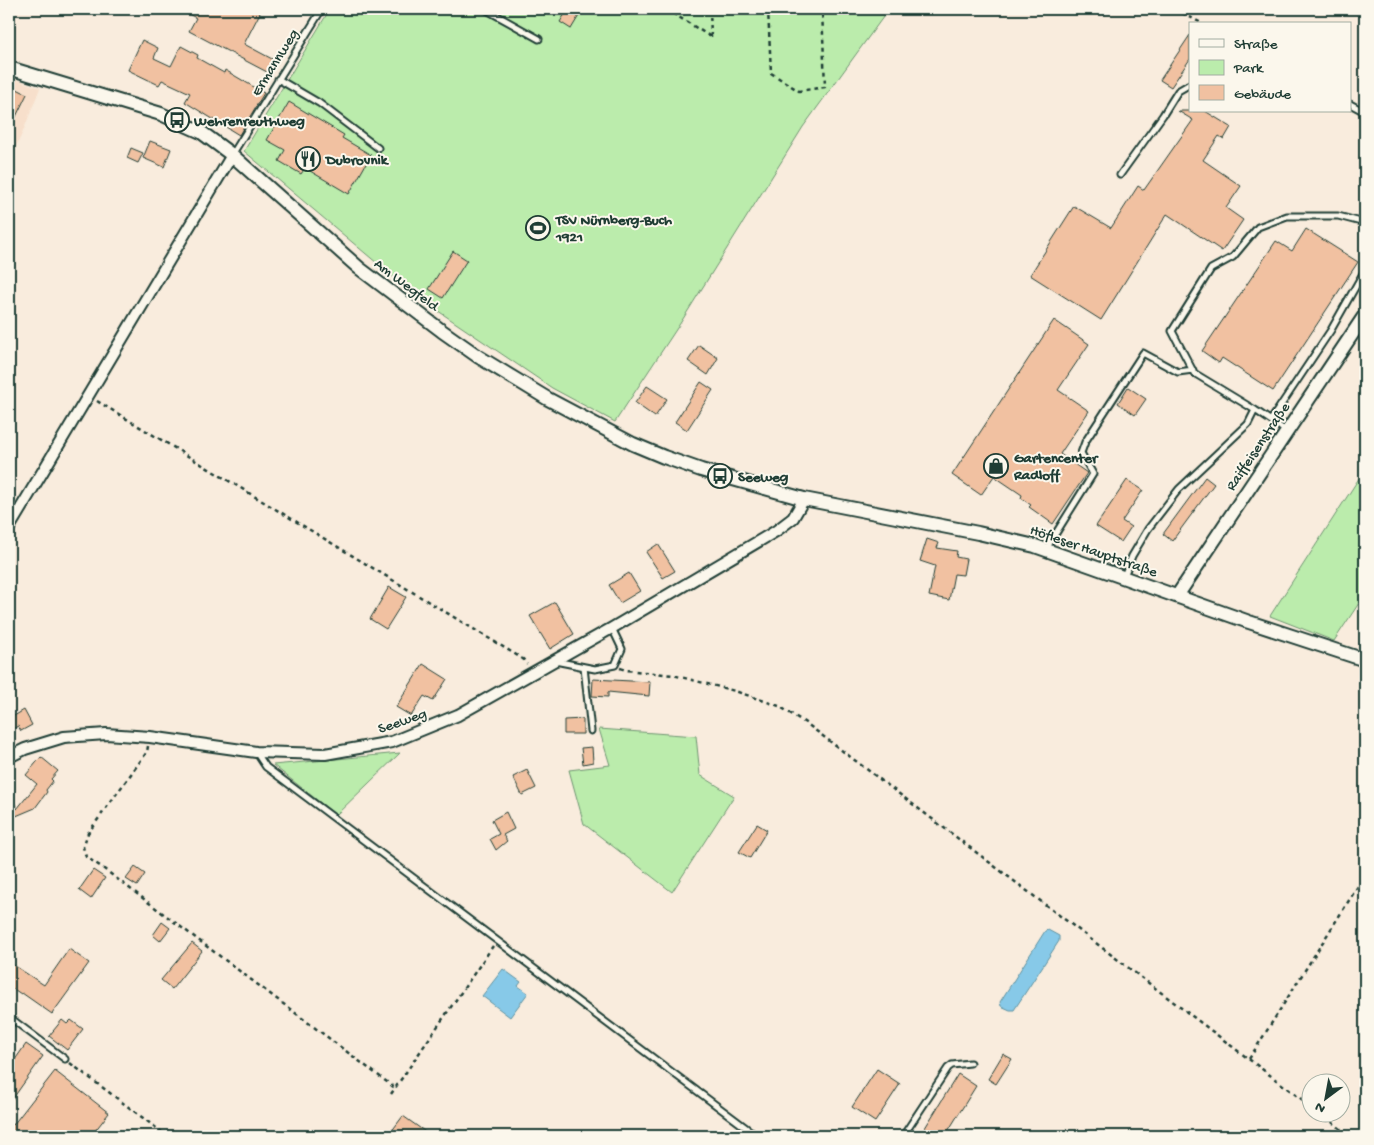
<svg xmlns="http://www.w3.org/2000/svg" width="1374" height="1145" font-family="'Gochi Hand',sans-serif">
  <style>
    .built { fill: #f7dfcb }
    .green { fill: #bbecac; stroke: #6d9470 }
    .water { fill: #87c9e8; stroke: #5d91a0 }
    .building { fill: #f1c1a1; stroke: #1f3d34 }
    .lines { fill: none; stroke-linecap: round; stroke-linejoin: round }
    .service-casing { stroke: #1f3d34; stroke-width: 9 }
    .minor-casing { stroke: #1f3d34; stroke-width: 14 }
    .tertiary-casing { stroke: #1f3d34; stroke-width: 16 }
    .path { stroke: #1f3d34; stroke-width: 2.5; stroke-dasharray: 4 4; stroke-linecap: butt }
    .service { stroke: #fbf7ec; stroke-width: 5 }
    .minor { stroke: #fbf7ec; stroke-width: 10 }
    .tertiary { stroke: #fbf7ec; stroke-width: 12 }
    .labels { text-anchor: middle; stroke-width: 4; stroke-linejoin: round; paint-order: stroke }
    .street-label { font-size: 15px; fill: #1f3d34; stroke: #fbf7ec }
    .poi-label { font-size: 15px; font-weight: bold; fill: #1f3d34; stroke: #fbf7ec; text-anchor: start }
  </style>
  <rect width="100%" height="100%" fill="#f9ecdd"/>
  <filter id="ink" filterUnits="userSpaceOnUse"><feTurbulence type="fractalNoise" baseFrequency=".02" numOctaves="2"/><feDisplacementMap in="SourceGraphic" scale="10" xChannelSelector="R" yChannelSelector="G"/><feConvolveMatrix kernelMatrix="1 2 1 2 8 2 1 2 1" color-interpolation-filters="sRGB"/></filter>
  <g filter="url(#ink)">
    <!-- built -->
    <path class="built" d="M9,77l31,11 -18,46 -13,27z"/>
    <!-- green -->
    <path class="green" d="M330,9h559l-86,118 -122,195 -66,100 -63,-34 -136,-92 -172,-145z
      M1365,469v125l-31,47 -64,-25z
      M599,729l97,7 4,39 34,21 -62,96 -88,-68 -15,-54 41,-5z
      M400,753l-64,62 -63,-50z"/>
    <!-- water -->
    <path class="water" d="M1048,930l11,6v5l-45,69h-4l-9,-4 -1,-4 45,-71z
      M503,969l18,13 -3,4 10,7 -18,24 -28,-21z"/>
    <!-- building -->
    <path class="building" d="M179,9h83l-18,35 30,16 -7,12 -78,-41 7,-13z
      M568,9h15l-12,20 -11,-7z
      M1190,35v24l-19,28 -11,-7z
      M142,40l16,8 -4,10 17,8 10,-20 17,9 -1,3 27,15 1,-3 39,23 -25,42 -54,-33 5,-9 -28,-13 -3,5 -31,-15z
      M9,85l18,9 -18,37z
      M289,102l55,33 -2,3 29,17 -22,39 -44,-26 -4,6 -22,-13 6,-11 -18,-10z
      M1178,111h27l26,16 -7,12 -5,-3 -16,24 38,26 -15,22 17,12 -21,31 -55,-37 -66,106 -71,-45 44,-69 37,22 27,-42 6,4 49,-70z
      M150,141l21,8 -7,18 -21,-9z
      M131,148l12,5 -5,10 -11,-5z
      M1306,229l52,33 -85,129 -51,-33 -3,5 -17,-12 74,-110 16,10z
      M453,251l14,9 -24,38 -14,-9z
      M1054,320l35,24 -31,46 31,21 -29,43 27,19 -34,51 -24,-17 2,-2 -10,-7 1,-3 -28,-19 -13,19 -29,-20z
      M699,345l19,13 -10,17 -20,-14z
      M701,382l12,8 -26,40 -12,-8z
      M647,386l20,13 -12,18 -20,-14z
      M1128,387l18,12 -11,16 -17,-12z
      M1205,477l9,7 -42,57 -9,-7z
      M1127,480l16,10 -21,31 9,6 -10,15 -25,-16z
      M927,539l12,4 -2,5 20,3 -1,6 10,2 -3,16 -9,-1 -5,26 -20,-4 6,-30 -15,-5z
      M658,544l17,27 -12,7 -17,-26z
      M629,573l11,18 -20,12 -11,-18z
      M389,587l17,10 -20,32 -16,-10z
      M555,602l19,32 -24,15 -20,-33z
      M423,664l24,15 -14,22 -9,-5 -13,20 -15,-9z
      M593,679l57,3 -1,14 -41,-4v5l-16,-1z
      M24,710l8,15 -11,6 -3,-5 -9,5v-12z
      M583,719v15h-19v-14z
      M592,747l1,15 -10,2 -2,-16z
      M41,757l17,14 -7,8 2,2 -7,9 1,2 -12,16 -26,11v-29l8,19 20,-25 -11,-9z
      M527,770l9,18 -14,7 -9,-18z
      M506,812l8,17 -11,6 4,6 -11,9 -6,-11 9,-5 -7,-14z
      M757,824l10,6 -17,28 -11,-6z
      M135,867l10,7 -8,12 -11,-7z
      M93,870l12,8 -14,21 -12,-9z
      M162,922l8,6 -10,13 -7,-6z
      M192,943l10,8 -30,38 -11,-9z
      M69,949l20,14 -37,51 -30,-21 -1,1 -12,-8v-24l35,23z
      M62,1020l5,4 4,-4 12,9 -16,21 -18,-14z
      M26,1044l17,12 -34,48v-18l6,-8 -6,-5v-16l5,4z
      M1003,1054l9,5 -16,25 -8,-5z
      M877,1069l23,15 -25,38 -23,-15z
      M55,1071l54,42 -18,23h-82v-14l4,3z
      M958,1074l18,12 -31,50h-25z
      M403,1116l28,20h-34l-6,-4z"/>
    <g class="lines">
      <defs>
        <path id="service" d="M485,9l54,30
          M278,79l41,24 59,45
          M1350,104l15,8
          M232,155l90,-146
          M1120,175l43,-60 15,-24 12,-7
          M1271,420l60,-90 34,-60
          M1286,431l-31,-21 -61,-37 -22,-42 39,-62 22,-12 25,-30 29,-11h51l27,7
          M1046,549l47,-75 -12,-21 4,-11 58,-89 35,19 15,-2
          M1124,576l8,-20 16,-27 31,-40 69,-65 7,-14
          M555,661l40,8 20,-4 7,-16 -10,-21
          M584,667l7,64
          M256,752l10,15 491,369
          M9,1017l56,42
          M903,1136l45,-68 4,-3 18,-2"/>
        <path id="minor" d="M9,528l223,-373
          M9,757l16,-8 39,-12 42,-3 44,3 106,15 69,2 67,-12 66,-27 154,-87 164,-97 17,-13 11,-19"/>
        <path id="tertiary" d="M9,68l152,46 40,18 31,23 127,113 83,63 37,26 69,42 85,45 31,13 37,13 103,29 174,34 57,13 214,76 116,38
          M1177,596l188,-281"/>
      </defs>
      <!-- service casing -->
      <use href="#service" class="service-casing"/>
      <!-- minor casing -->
      <use href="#minor" class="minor-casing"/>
      <!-- tertiary casing -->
      <use href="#tertiary" class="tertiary-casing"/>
      <!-- path -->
      <path class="path" d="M666,9l45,28
        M710,9l1,28
        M768,9l3,64 28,18 26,-4 -3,-78
        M1175,9l28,15
        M97,401l426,258 4,5
        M620,668l6,2 47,5 62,16 44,15 28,18 505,383
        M148,746l-1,6 -59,81 -5,14 3,10 14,9 295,222
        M1249,1059l116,-184
        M70,1063l97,73
        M391,1094l102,-148
        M1319,1112l31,24
        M450,1135l2,1"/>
      <!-- service -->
      <use href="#service" class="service"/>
      <!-- minor -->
      <use href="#minor" class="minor"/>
      <!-- tertiary -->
      <use href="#tertiary" class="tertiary"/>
    </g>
  </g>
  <!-- icons -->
  <defs>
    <symbol id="bus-ring" viewBox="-11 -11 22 22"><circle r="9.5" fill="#fbf7ec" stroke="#1f3d34" stroke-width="1.5"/><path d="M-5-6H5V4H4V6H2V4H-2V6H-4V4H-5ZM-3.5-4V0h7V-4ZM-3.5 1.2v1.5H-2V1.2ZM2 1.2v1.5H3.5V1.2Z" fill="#1f3d34"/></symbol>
    <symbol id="restaurant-ring" viewBox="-11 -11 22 22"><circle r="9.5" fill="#fbf7ec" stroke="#1f3d34" stroke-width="1.5"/><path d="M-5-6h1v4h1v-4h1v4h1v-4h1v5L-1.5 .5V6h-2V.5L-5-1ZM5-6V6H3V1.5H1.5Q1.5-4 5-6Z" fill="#1f3d34"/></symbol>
    <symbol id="stadium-ring" viewBox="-11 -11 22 22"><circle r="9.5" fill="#fbf7ec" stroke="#1f3d34" stroke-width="1.5"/><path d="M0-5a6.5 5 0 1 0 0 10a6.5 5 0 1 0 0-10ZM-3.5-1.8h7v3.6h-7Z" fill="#1f3d34"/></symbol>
    <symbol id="shop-ring" viewBox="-11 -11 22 22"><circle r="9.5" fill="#fbf7ec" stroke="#1f3d34" stroke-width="1.5"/><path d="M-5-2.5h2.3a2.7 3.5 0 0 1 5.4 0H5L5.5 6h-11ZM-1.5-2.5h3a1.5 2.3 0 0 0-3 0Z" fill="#1f3d34"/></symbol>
  </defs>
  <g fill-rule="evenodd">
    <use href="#bus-ring" x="163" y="106" width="28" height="28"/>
    <use href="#restaurant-ring" x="294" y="145" width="28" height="28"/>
    <use href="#stadium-ring" x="524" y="214" width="28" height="28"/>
    <use href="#shop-ring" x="982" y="452" width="28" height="28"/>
    <use href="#bus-ring" x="706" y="462" width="28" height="28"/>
  </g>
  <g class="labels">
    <!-- street labels -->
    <g class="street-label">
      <text transform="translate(274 62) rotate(-58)" y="5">Ermannweg</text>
      <text transform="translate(407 284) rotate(37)" y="5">Am Wegfeld</text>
      <text transform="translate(1257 446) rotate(-56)" y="5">Raiffeisenstraße</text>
      <text transform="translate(1094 550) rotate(19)" y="5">Höfleser Hauptstraße</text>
      <text transform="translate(402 720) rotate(-19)" y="5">Seeweg</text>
    </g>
    <!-- poi labels -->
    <g class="poi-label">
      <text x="194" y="125">Wehrenreuthweg</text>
      <text x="326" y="164">Dubrovnik</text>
      <text x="556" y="224">TSV Nürnberg-Buch<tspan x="556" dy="17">1921</tspan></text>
      <text x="1014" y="462">Gartencenter<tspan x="1014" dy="17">Radloff</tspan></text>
      <text x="738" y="481">Seeweg</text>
    </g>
  </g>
  <!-- margin -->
  <rect width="1374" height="1145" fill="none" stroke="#fbf7ec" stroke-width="30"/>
  <rect x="15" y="15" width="1344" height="1115" fill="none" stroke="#1f3d34" stroke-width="2" filter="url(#ink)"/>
  <!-- legend -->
  <rect x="1189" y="22" width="162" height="90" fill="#fbf7ec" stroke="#a3ada2"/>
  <rect x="1199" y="39" width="25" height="8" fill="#fbf7ec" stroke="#a3ada2"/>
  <text x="1234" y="48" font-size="15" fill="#1f3d34">Straße</text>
  <rect x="1199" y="60" width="25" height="15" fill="#bbecac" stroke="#a3ada2"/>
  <text x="1234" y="72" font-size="15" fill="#1f3d34">Park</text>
  <rect x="1199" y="85" width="25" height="15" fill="#f1c1a1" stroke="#a3ada2"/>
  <text x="1234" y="98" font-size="15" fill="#1f3d34">Gebäude</text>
  <!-- north arrow -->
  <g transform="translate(1326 1098) rotate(212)"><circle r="24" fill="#fbf7ec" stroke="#a3ada2"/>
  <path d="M0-4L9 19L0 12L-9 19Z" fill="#1f3d34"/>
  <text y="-8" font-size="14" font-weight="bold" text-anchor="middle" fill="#1f3d34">N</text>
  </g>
</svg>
